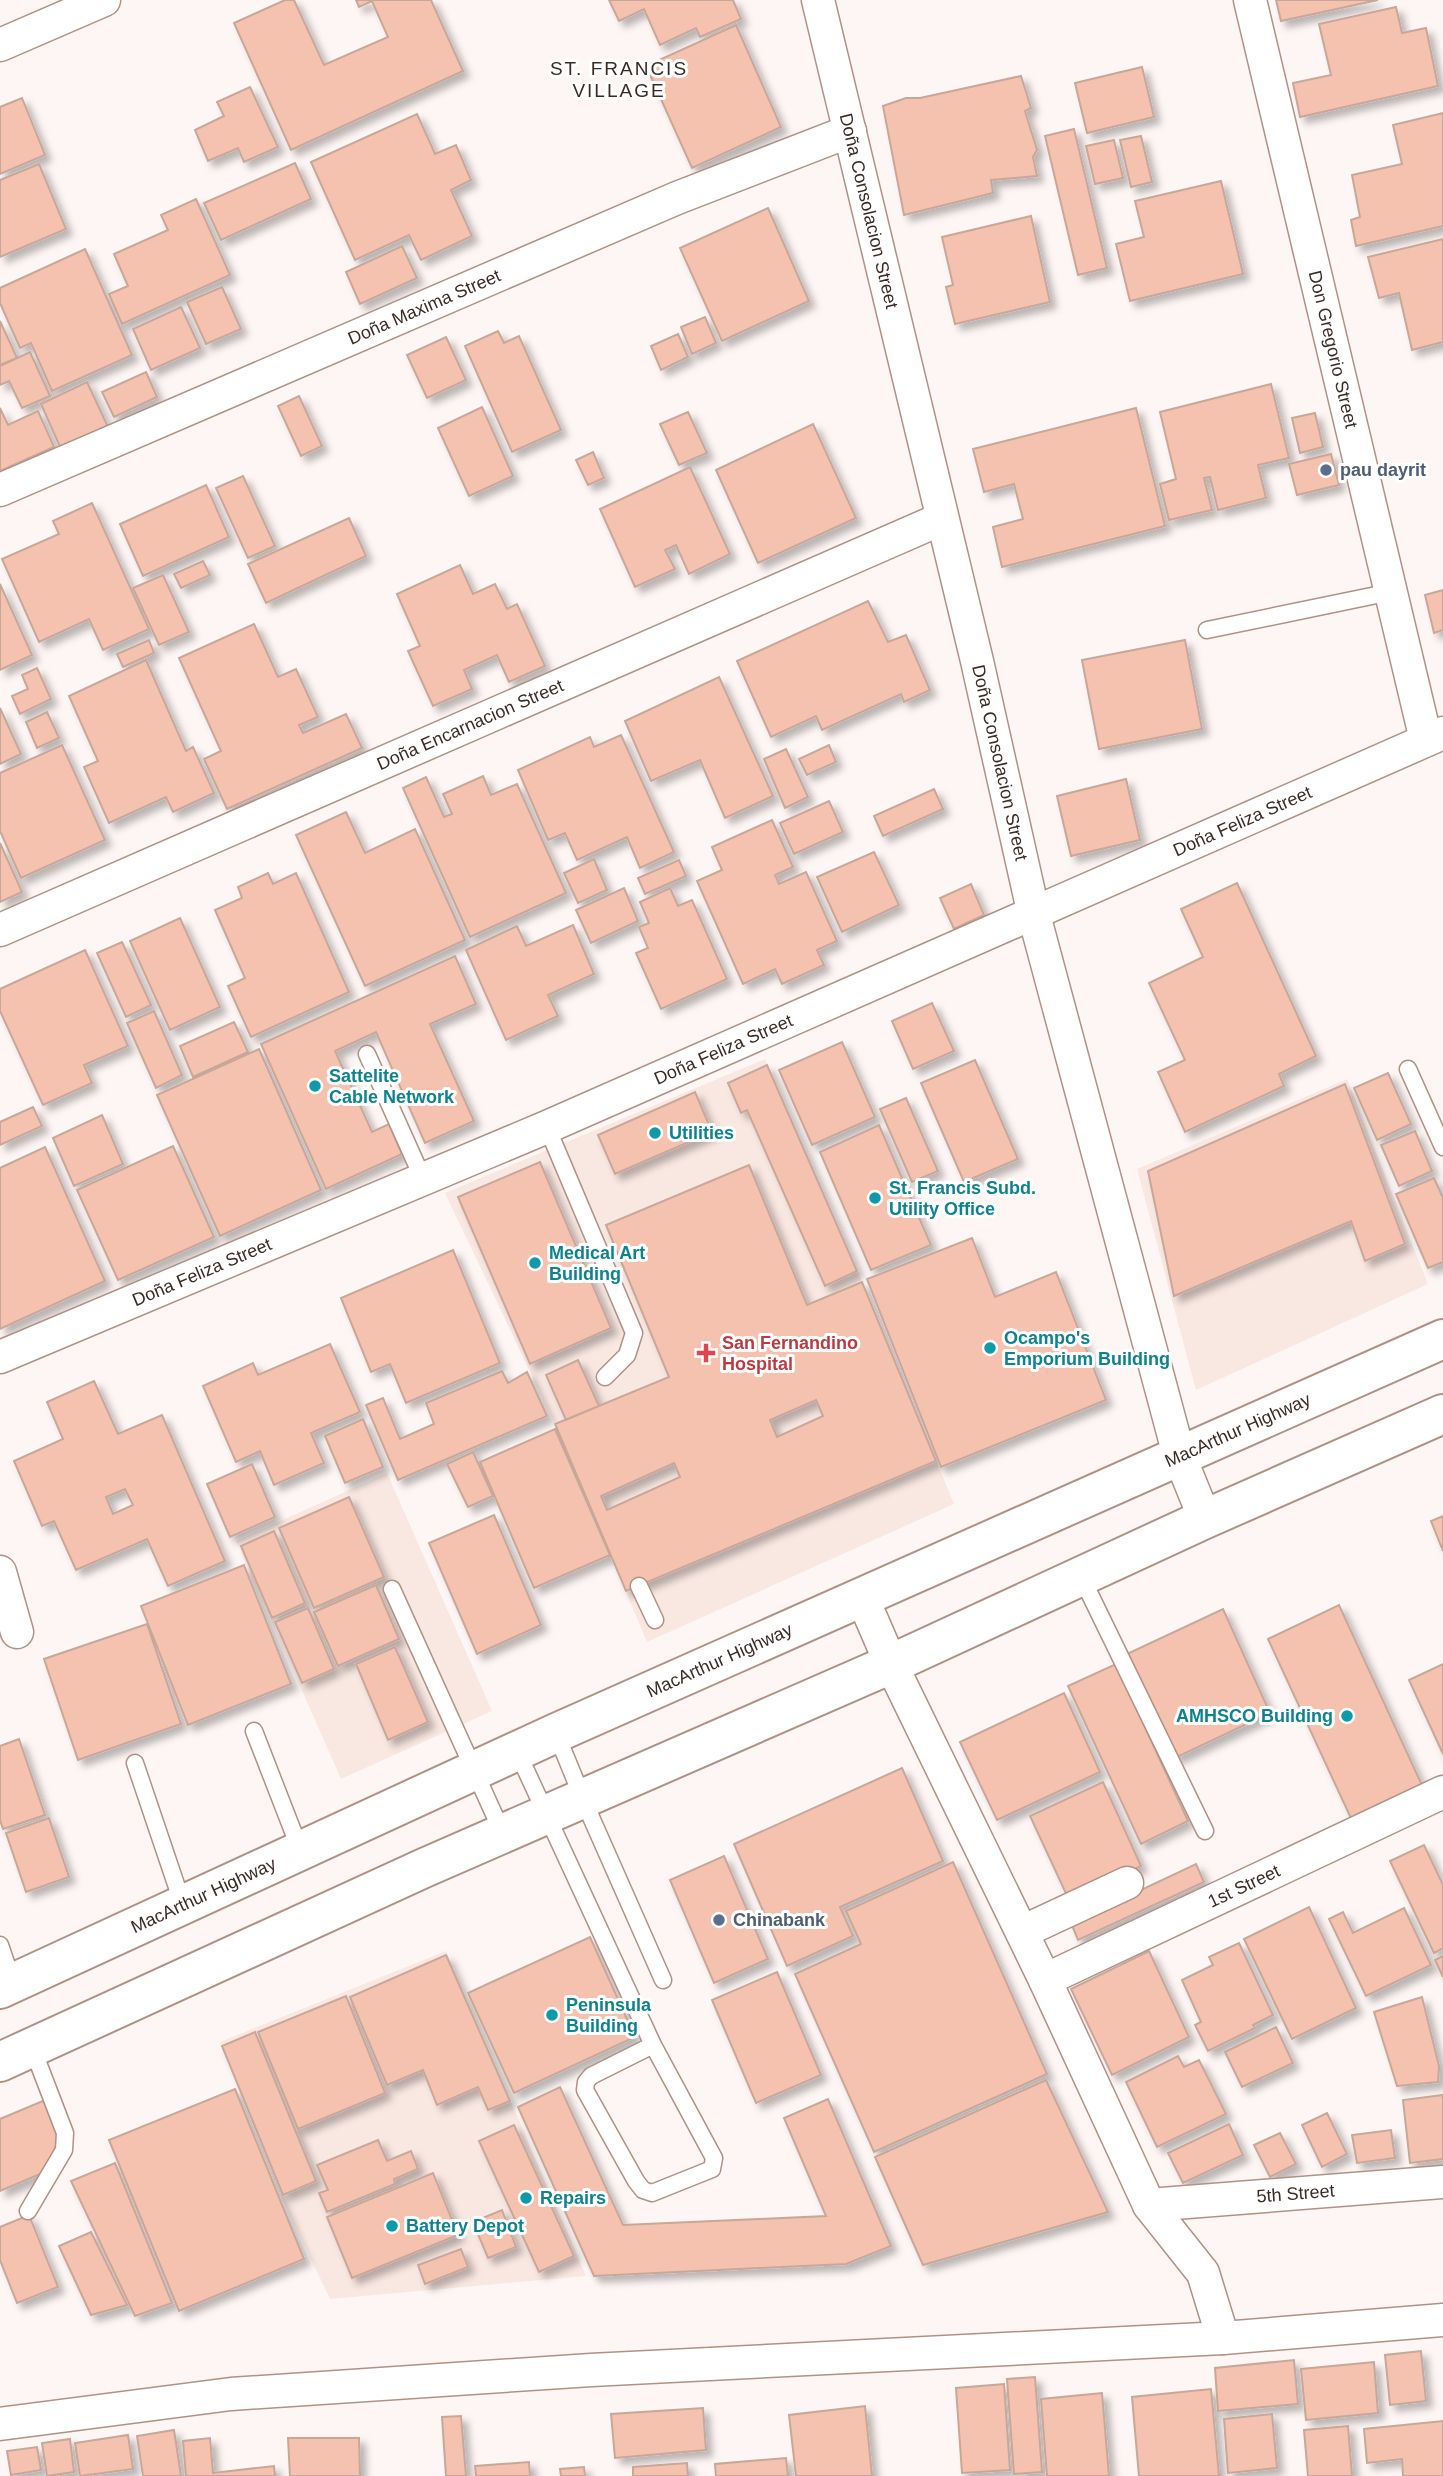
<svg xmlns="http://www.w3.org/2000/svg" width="1443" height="2476" font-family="Arial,sans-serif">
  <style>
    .built { fill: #f9e7e1 }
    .building { fill: #f4c2af; stroke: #c8a79b; stroke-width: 2; fill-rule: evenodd; filter: url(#shadow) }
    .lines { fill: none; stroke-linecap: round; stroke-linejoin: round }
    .lane-casing { stroke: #b19185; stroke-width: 19 }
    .street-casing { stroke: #b19185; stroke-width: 35 }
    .highway-casing { stroke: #b19185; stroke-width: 42 }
    .lane { stroke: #fff; stroke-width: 16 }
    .street { stroke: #fff; stroke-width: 32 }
    .highway { stroke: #fff; stroke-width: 38 }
    .service-dot { fill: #5c6f8a; stroke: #fff; stroke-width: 2.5 }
    .culture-dot { fill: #0f9aa8; stroke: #fff; stroke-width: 2.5 }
    .health-dot { fill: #e0444e; stroke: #fff; stroke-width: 2.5 }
    .labels { text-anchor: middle; stroke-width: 6; stroke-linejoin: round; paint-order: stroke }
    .street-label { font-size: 18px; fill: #392c27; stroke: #fff }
    .service-label { font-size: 18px; font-weight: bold; fill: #4e5e75; stroke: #fff; text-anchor: start }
    .culture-label { font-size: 18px; font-weight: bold; fill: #0d838f; stroke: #fff; text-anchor: start }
    .health-label { font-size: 18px; font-weight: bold; fill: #be3a42; stroke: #fff; text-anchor: start }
    .neighbourhood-label { font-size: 19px; letter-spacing: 2px; fill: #392c27; stroke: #fff }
  </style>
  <defs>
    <filter id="shadow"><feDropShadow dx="6" dy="6" stdDeviation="3.5" flood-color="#0004"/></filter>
  </defs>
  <rect width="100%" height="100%" fill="#fef6f4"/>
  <!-- built -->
  <path class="built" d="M765,1059l97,223 92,222 -307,138 -92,-218 -110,-231z
    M1347,1079l81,205 -232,106 -59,-221z
    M387,1473l105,238 -151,68 -105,-238z
    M446,1951l140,325 -256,23 -47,-99 -63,-158z"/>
  <!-- building -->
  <path class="building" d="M285,0h9l30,65 64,-28 -16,-36 -13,6 -3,-7h75l32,71 -172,79 -57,-127z
    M609,0h124l8,19 -41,18 -4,-9 -36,17 -16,-36 -25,12z
    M1276,0h102l-97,21z
    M1396,7l6,26 24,-5 12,58 -138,31 -7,-34 38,-8 -12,-51z
    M736,25l45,102 -89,41 -46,-102z
    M1142,67l12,50 -67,16 -12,-50z
    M1021,76l10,32 -6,3 12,39 -4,7 4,19 -46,4 2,13 -89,22 -21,-109 23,-8h14z
    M250,87l28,60 -34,15 -6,-14 -30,13 -13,-31 29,-14 -7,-14z
    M22,98l23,57 -45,19v-67z
    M1443,113v113l-87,20 -5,-26 9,-3 -8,-42 50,-11 -9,-39z
    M417,114l18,40 21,-9 15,35 -20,10 21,46 -51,24 -12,-25 -54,25 -44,-98z
    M1074,129l33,139 -29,7 -33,-139z
    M1141,136l11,46 -21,5 -11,-47z
    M1114,140l9,38 -28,6 -9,-38z
    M295,163l16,36 -90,41 -17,-37z
    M39,164l27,65 -66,28v-77z
    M1221,181l22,93 -113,27 -14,-57 28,-7 -9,-36z
    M196,199l34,76 -108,49 -13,-30 19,-8 -14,-32 54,-24 -7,-15z
    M768,208l41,93 -87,40 -42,-93z
    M1031,216l19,86 -95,22 -9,-37 7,-2 -11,-48z
    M1443,239v103l-31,8 -13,-57 -20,5 -11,-41z
    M402,246l15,32 -57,26 -14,-32z
    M85,249l47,106 -80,36 -21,-48 -11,5 -20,-45v-15z
    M222,287l19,42 -35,15 -19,-42z
    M181,307l19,41 -49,22 -18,-41z
    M705,317l11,26 -24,11 -11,-27z
    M0,321l17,37 -17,7z
    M498,331l6,12 15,-7 42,94 -49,22 -47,-106z
    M678,334l10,23 -27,13 -10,-24z
    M446,337l20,43 -39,18 -20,-43z
    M30,352l20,44 -28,12 -13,-27 -9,4v-19z
    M146,372l11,25 -43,20 -12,-25z
    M87,382l21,45 -47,22 -20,-45z
    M1271,384l18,74 -31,7 8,33 -48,12 -8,-33 -6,1 8,32 -43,10 -9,-36 16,-5 -16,-67z
    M299,396l23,50 -21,10 -23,-50z
    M482,407l31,69 -44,20 -31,-68z
    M0,408l8,17 30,-14 16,36 -54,24z
    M1136,408l29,118 -163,41 -9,-40 30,-8 -9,-35 -30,8 -11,-43z
    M688,412l19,41 -28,12 -19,-41z
    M1315,413l8,34 -23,6 -8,-35z
    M813,424l43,94 -98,45 -42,-93z
    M593,452l11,26 -16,7 -12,-25z
    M1331,454l8,31 -42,10 -8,-31z
    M690,467l40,87 -41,20 -13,-29 -11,5 10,19 -40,18 -35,-78z
    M243,476l32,70 -27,12 -32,-70z
    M206,485l23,52 -86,39 -23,-52z
    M92,503l57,126 -46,21 -14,-31 -50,23 -37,-83 57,-25 -6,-13z
    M349,518l17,38 -100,47 -18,-39z
    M203,561l7,14 -29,13 -7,-14z
    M460,565l13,29 22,-10 12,25 10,-5 28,62 -36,16 -12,-27 -33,15 8,19 -39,17 -25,-55 12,-5 -23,-52z
    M163,575l26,57 -30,13 -26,-57z
    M0,584l32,71 -32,15z
    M1443,590v40l-9,3 -9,-38z
    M868,601l20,41 18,-7 24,55 -26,12 -3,-8 -79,36 -6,-14 -45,21 -34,-76z
    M254,624l24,53 18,-8 22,48 -19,8 4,8 43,-19 16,34 -135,61 -23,-50 17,-8 -42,-93z
    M149,640l5,13 -31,14 -6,-13z
    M1185,640l17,89 -103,20 -17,-89z
    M146,660l40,91 7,-4 21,46 -41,19 -7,-15 -57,26 -25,-56 14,-6 -29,-65z
    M37,668l14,31 -31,15 -8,-18 16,-7 -6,-14z
    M719,677l54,119 -48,22 -25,-58 -49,21 -26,-60z
    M0,708l21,46 -21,10z
    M47,712l12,26 -22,10 -11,-26z
    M621,735l53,117 -34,16 -13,-31 -50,23 -12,-27 -17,7 -30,-70 72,-33 4,10z
    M62,745l43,95 -84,38 -21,-47v-58z
    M829,745l7,17 -29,13 -8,-16z
    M786,749l22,48 -23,11 -21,-49z
    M483,776l8,19 26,-11 49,109 -96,44 -67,-149 23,-11 18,40 8,-3 -9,-20z
    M1126,779l14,61 -69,16 -14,-60z
    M934,789l9,20 -60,27 -9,-20z
    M829,801l14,31 -49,22 -14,-31z
    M346,812l19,41 50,-24 50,111 -100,46 -69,-151z
    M772,820l21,47 -18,8 4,9 27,-12 31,69 -20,9 7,15 -42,19 -7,-15 -32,15 -46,-103 25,-11 -10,-23z
    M0,843l22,49 -22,10z
    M874,852l25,53 -57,27 -25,-55z
    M594,859l13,31 -29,13 -14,-30z
    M679,860l7,16 -41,18 -7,-16z
    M268,873l5,11 23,-11 53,119 -98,45 -23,-51 17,-8 -30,-68 27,-12 -4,-11z
    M1237,883l79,173 -37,18 5,12 -99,46 -27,-60 27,-12 -36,-77 54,-26 -22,-48z
    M971,884l13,31 -30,14 -14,-31z
    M624,888l14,33 -47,22 -15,-33z
    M670,888l8,18 14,-6 35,79 -66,30 -25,-56 12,-5 -9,-21 10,-4 -9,-21z
    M180,918l40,89 -50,23 -40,-89z
    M573,925l21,49 -46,21 10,21 -52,24 -40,-90 51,-24 9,20z
    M122,942l29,63 -25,12 -29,-64z
    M85,950l43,96 -44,19 8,18 -49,22 -43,-94v-22z
    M455,956l21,48 -46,20 44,97 -49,22 -49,-111 -41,19 37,81 17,-8 13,30 -76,35 -65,-145z
    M932,1003l22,48 -41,18 -21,-48z
    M154,1011l28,64 -26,13 -29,-65z
    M234,1022l14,30 -55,25 -13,-31z
    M842,1042l33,75 -63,28 -33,-75z
    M259,1049l62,141 -101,46 -63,-141z
    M975,1060l43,99 -54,23 -43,-99z
    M767,1065l90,206 -32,15 -78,-176 -6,3 -13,-30z
    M1388,1073l23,51 -34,16 -23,-52z
    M1345,1084l60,160 -40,17 -14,-40 -177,75 -26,-125z
    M695,1092l17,40 -97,42 -17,-39z
    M906,1098l32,73 -26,11 -32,-73z
    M33,1107l9,19 -42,19v-23z
    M102,1115l21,49 -49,22 -21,-48z
    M879,1125l52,120 -60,25 -51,-118z
    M1415,1131l17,40 -33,15 -18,-41z
    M173,1146l41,91 -96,43 -41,-90z
    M45,1147l60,134 -105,48v-161z
    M540,1162l71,166 -81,36 -72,-167z
    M749,1165l58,140 55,-23 74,179 -310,130 -71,-167 114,-47 -63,-152zM816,1400l7,16 -46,21 -7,-17zM674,1463l6,14 -73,33 -6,-14z
    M1434,1178l9,20v64l-15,6 -32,-74z
    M972,1238l23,59 61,-25 50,128 -165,67 -74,-188z
    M453,1250l47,113 -94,40 -16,-39 -19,8 -30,-74z
    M330,1344l30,68 -49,21 13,30 -50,22 -14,-34 -24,11 -33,-76 50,-23 5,12z
    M578,1360l21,46 -33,14 -20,-45z
    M502,1371l6,12 19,-11 20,44 -149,64 -32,-75 17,-7 17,41 34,-15 -8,-21z
    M94,1381l24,53 44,-19 63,146 -57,25 -21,-47 -71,31 -22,-49 -12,5 -28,-65 49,-22 -16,-37zM125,1489l8,16 -20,9 -7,-17z
    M363,1419l20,48 -38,16 -20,-47z
    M555,1429l55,126 -76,33 -54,-126z
    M473,1452l20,44 -25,11 -21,-43z
    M252,1464l23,53 -45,20 -23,-53z
    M349,1497l35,80 -70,31 -35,-80z
    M494,1515l47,110 -64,29 -48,-111z
    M1443,1516v35l-12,-30z
    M274,1531l31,72 -33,15 -31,-72z
    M244,1565l47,119 -103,41 -47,-119z
    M376,1585l23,54 -61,27 -24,-54z
    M1339,1605l87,189 -71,33 -87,-188z
    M308,1608l26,61 -32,14 -27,-61z
    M1223,1609l47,104 -95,45 -48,-104z
    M147,1624l34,100 -103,36 -34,-101z
    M395,1647l33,75 -40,18 -32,-76z
    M1116,1664l72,157 -47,23 -73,-158z
    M1443,1664v90l-34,-74z
    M1064,1693l36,79 -103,48 -37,-78z
    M19,1739l26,76 -42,14 -3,-9v-74z
    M902,1768l41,93 -103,46 13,29 -66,30 -53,-122z
    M1103,1782l38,84 -72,34 -39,-84z
    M49,1818l20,59 -43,15 -20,-59z
    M1424,1845l19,40v63l-9,5 -44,-92z
    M724,1856l44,103 -54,24 -44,-103z
    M953,1862l94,212 -173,78 -79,-178 66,-30 -15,-33z
    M1196,1864l8,18 -126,58 -7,-17z
    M1309,1907l47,101 -64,31 -48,-100z
    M1404,1908l27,57 -65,31 -37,-77 14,-7 10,21z
    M590,1937l45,100 -121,56 -46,-100z
    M1239,1943l34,72 -20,10 2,3 -47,23 -13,-26 6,-3 -19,-42 31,-15 -4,-8z
    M1149,1951l40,86 -77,38 -41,-86z
    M446,1955l64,146 -22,9 -10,-23 -41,18 -14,-35 -36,15 -37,-88z
    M1443,1956v21l-8,-17z
    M777,1972l44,103 -65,28 -44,-103z
    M346,1996l39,97 -87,36 -40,-97z
    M1422,1997l17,69 -1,16 -41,4 -23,-74z
    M1276,2027l17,36 -51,24 -17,-35z
    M255,2032l61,149 -33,14 -61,-149z
    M1178,2056l6,11 15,-7 27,54 -69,33 -31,-65z
    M1046,2080l62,132 -185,53 -48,-108z
    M560,2087l63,138 203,-9 -42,-98 44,-19 63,147 -45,18 -252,12 -76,-169z
    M235,2089l69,170 -125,52 -70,-171z
    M1443,2095v64l-33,4 -7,-63z
    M45,2100l14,39 -14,33 -45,19v-72z
    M1327,2113l20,41 -25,13 -20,-42z
    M1229,2124l14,31 -60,28 -15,-30z
    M514,2125l60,131 -35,16 -60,-131z
    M1391,2130l4,28 -38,5 -5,-28z
    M1280,2133l16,31 -26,13 -16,-32z
    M378,2140l9,21 24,-10 7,18 -24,10 1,5 -68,28 -8,-19 9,-3 -11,-25z
    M115,2163l57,140 -37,13 -64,-135z
    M433,2173l25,62 -106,43 -25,-61z
    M502,2210l14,37 -28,11 -15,-36z
    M29,2215l29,72 -41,16 -17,-43v-33z
    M91,2232l36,73 -36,10 -32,-69z
    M461,2249l7,18 -43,17 -7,-19z
    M1421,2351l5,50 -36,4 -5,-50z
    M1294,2360l4,44 -80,7 -3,-43z
    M1374,2362l4,51 -72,7 -5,-51z
    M1035,2377l7,95 -28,2 -7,-95z
    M1004,2384l6,86 -48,3 -6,-85z
    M1211,2389l8,87h-80l-7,-79z
    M1102,2393l7,83h-62l-6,-77z
    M865,2406l7,70h-76l-7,-61z
    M703,2408l3,42 -91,8 -4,-44z
    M1272,2414l5,54 -49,5 -4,-54z
    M461,2416l5,60h-20l-4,-59z
    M1443,2421v55h-40l-1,-17 -35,4 -3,-34z
    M1348,2426l4,50h-44l-4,-46z
    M174,2430l7,46h-38l-6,-40z
    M128,2435l5,34 -53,7 -5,-33z
    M210,2438l3,35 61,-7 1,10h-89l-3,-35z
    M288,2438h71l1,38h-70z
    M70,2439l4,33 -27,4 -5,-33z
    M37,2447l4,23 -30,5 -4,-24z
    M786,2458l2,18h-72l-1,-12z
    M529,2462l1,14h-54l-1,-10z
    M687,2463l1,13h-55v-9z
    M584,2467l1,9h-24l-1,-7z"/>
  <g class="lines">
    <defs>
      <path id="lane" d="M1207,630l184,-38
        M367,1054l56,125
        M1408,1069l35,78
        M547,1127l87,206 -7,22 -22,22
        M1081,1576l124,255
        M639,1586l16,34
        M392,1589l111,245
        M254,1731l47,121
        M556,1733l27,66 80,181
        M517,1751l136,294 61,113 -2,11 -60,24 -9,-3 -7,-9 -51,-91 1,-8 5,-6 62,-31
        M135,1763l48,142
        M0,1945l13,38
        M28,2211l36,-61 1,-17 -33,-86"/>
      <g id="street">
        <path id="s1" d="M818,0l159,661 57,254 145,540 26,64"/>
        <path id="s2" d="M1250,0l176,740"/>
        <path d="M0,45l104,-45"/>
        <path id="s3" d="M0,490l677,-292 173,-67"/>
        <path id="s4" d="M0,930l941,-411"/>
        <path id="s5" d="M0,1357l547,-230 896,-394"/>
        <path d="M0,1572l17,60"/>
        <path d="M862,1597l29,67 154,316 104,225 54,68 20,65"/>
        <path d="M1022,1932l105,-49"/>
        <path id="s6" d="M1045,1980l398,-188"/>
        <path id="s7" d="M1149,2205l294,-23"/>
        <path d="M0,2424l231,-30 360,-24 632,-32 220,-18"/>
      </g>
      <g id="highway">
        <path id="s8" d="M0,1989l556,-256 887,-394"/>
        <path d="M0,2062l424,-194 467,-204 314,-145 238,-105"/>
      </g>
    </defs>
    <!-- lane casing -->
    <use href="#lane" class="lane-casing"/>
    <!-- street casing -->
    <use href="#street" class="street-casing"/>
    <!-- highway casing -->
    <use href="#highway" class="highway-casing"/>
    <!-- lane -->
    <use href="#lane" class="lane"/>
    <!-- street -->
    <use href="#street" class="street"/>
    <!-- highway -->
    <use href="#highway" class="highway"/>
  </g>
  <!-- markers -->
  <g class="service-dot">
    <circle cx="1326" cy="470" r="7"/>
    <circle cx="719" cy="1920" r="7"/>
  </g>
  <g class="culture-dot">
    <circle cx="315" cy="1086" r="7"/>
    <circle cx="655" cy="1133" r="7"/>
    <circle cx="875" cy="1198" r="7"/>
    <circle cx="535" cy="1263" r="7"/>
    <circle cx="990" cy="1348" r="7"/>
    <circle cx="1347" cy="1716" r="7"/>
    <circle cx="552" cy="2015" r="7"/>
    <circle cx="526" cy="2198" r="7"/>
    <circle cx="392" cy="2226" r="7"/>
  </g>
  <path class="health-dot" d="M702.5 1342.5h7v7h7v7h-7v7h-7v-7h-7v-7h7z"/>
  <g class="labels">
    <!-- street labels -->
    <g class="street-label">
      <text dy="6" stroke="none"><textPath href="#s1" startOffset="217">Doña Consolacion Street</textPath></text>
      <text dy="6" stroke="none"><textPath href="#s3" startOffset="462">Doña Maxima Street</textPath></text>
      <text dy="6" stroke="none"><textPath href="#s2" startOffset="359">Don Gregorio Street</textPath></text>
      <text dy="6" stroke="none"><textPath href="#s4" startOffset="513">Doña Encarnacion Street</textPath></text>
      <text dy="6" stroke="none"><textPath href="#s1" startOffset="784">Doña Consolacion Street</textPath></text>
      <text dy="6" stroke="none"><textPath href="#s5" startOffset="1353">Doña Feliza Street</textPath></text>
      <text dy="6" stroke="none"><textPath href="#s5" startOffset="786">Doña Feliza Street</textPath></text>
      <text dy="6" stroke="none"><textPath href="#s5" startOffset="219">Doña Feliza Street</textPath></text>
      <text dy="6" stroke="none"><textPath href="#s8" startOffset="1358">MacArthur Highway</textPath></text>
      <text dy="6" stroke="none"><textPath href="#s8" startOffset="791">MacArthur Highway</textPath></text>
      <text dy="6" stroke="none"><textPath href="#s6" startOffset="220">1st Street</textPath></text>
      <text dy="6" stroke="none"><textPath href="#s8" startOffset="224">MacArthur Highway</textPath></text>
      <text dy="6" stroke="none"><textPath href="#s7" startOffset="147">5th Street</textPath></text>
    </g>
    <!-- service labels -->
    <g class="service-label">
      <text x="1340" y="476">pau dayrit</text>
      <text x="733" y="1926">Chinabank</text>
    </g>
    <!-- culture labels -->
    <g class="culture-label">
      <text x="329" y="1082">Sattelite<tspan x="329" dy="21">Cable Network</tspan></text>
      <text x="669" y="1139">Utilities</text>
      <text x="889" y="1194">St. Francis Subd.<tspan x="889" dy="21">Utility Office</tspan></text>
      <text x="549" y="1259">Medical Art<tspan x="549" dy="21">Building</tspan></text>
      <text x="1004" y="1344">Ocampo's<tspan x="1004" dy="21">Emporium Building</tspan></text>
      <text x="1333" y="1722" text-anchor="end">AMHSCO Building</text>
      <text x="566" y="2011">Peninsula<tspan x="566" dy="21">Building</tspan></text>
      <text x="540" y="2204">Repairs</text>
      <text x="406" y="2232">Battery Depot</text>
    </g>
    <!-- health labels -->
    <g class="health-label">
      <text x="722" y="1349">San Fernandino<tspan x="722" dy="21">Hospital</tspan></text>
    </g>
    <!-- neighbourhood labels -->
    <g class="neighbourhood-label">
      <text x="619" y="75">ST. FRANCIS<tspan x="619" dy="22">VILLAGE</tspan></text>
    </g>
  </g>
</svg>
